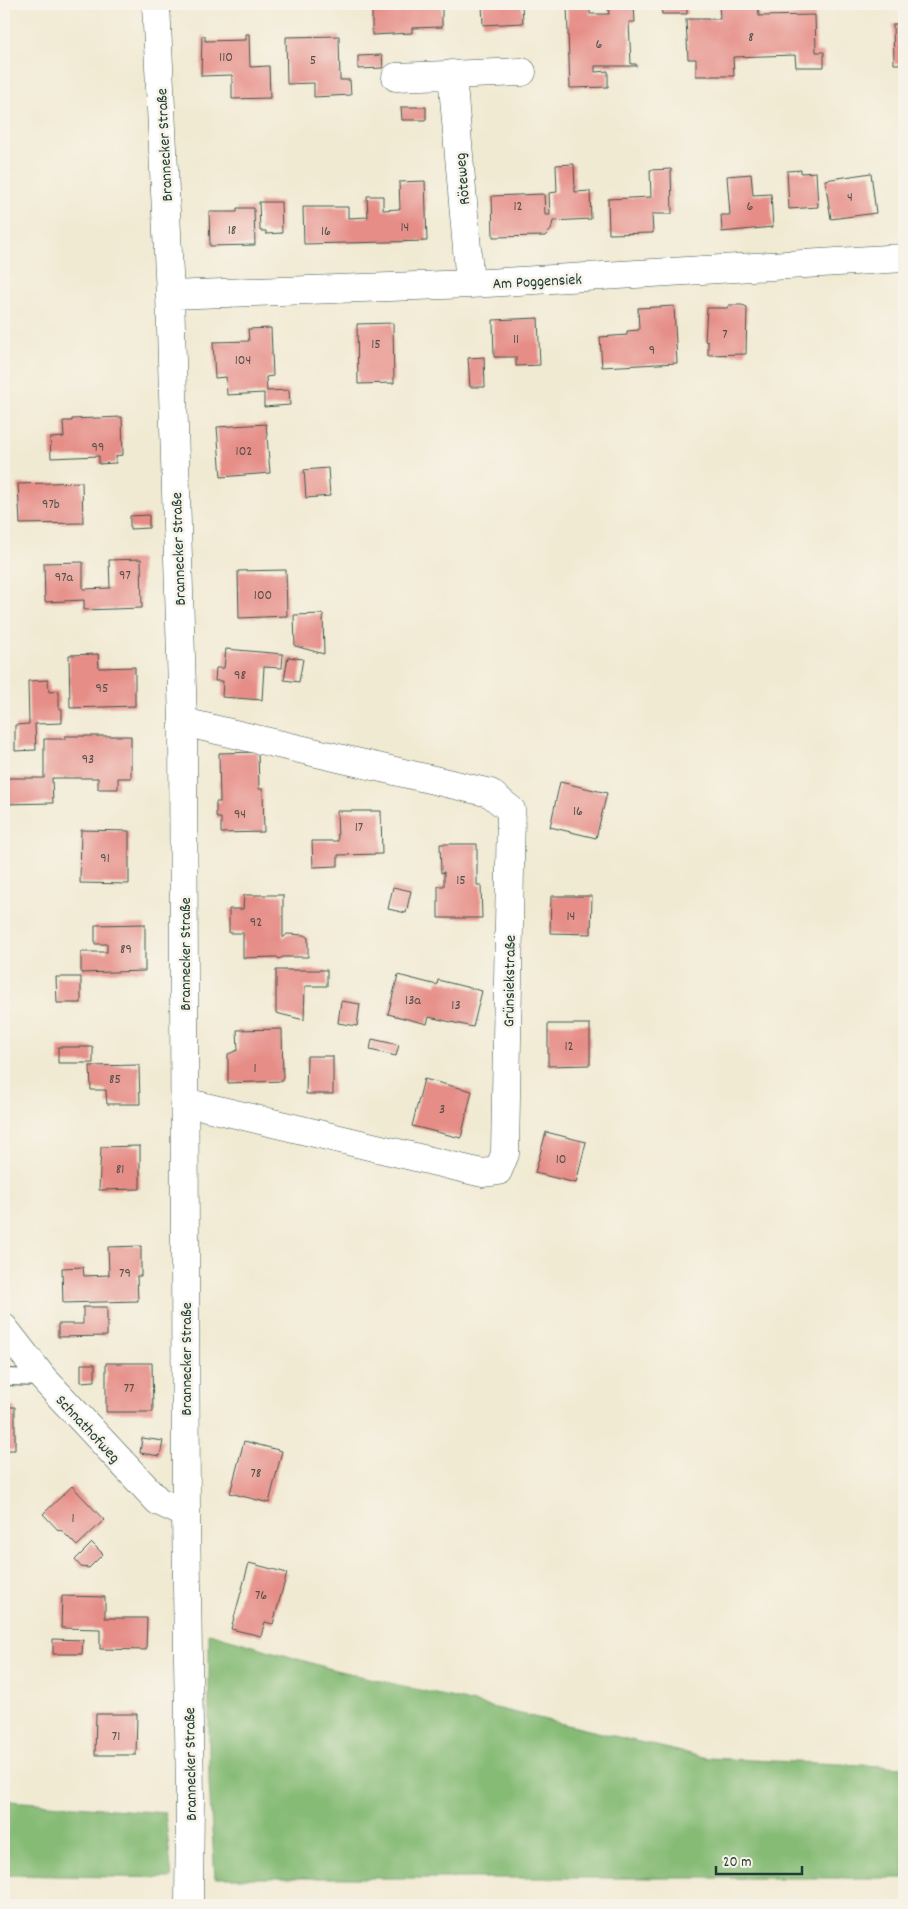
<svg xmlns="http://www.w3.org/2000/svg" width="908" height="1909" font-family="Dekko,sans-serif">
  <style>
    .forest { fill: #86bb76; stroke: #527c55 }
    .building { fill: #e68d87 }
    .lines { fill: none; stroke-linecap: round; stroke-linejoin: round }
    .lane-casing { stroke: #3e574c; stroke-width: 18 }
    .street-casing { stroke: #3e574c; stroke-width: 29 }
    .lane { stroke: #fff; stroke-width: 16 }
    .street { stroke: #fff; stroke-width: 28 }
    .labels { text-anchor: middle; stroke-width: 5; stroke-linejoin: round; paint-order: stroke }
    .number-label { font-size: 14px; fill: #515149 }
    .street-label { font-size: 16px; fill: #1f3d34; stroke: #f7f3e8 }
  </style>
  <rect width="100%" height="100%" fill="#f7f3e8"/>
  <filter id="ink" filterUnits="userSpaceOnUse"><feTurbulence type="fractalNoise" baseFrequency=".02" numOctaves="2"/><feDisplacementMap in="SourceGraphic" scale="10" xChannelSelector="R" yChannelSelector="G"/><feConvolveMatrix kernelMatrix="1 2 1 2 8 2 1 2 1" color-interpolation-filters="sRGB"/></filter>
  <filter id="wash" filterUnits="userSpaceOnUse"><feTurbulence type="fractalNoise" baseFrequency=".0096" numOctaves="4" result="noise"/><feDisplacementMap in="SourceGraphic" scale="20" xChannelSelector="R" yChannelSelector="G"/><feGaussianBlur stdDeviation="1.12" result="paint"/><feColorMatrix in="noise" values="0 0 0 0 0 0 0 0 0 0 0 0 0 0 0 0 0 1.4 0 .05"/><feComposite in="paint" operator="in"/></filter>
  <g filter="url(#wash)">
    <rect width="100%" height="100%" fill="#f1ead3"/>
    <!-- forest -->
    <path class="forest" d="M209,1633l126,37 372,88 197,9v111h-689l-6,-96z
      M4,1761h1l5,40 155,12 7,65 -168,-3z"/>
    <g id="blocks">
      <!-- building -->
      <path class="building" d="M393,4v3h5v-3h44v23l-30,1v5l-40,2v-30z
        M482,4h40l1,19 -40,2z
        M590,4v10h19l-1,-10h26l1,18h-6l2,42h5l1,2h-42v6l13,-1v16l-38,1 -3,-83z
        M661,4h26v10h-25z
        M719,4h39l1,12 56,-1 1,37h8v15h-28l-1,-12 -62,2 1,19h-38v-17h-8l-2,-40h34z
        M893,24h11v40h-10z
        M246,34h3l1,33 19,-1 1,32 -38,1v-24l-31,1 1,-40h3v5l41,-1z
        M339,36l1,44h10l1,15 -37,2v-14l-27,1 -1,-47z
        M382,55l1,13 -25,1v-13z
        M401,107h25v13h-24z
        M574,164l1,28 15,-1 1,28 -38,2 -2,9 -6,6 -52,1 -1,-41 52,-2 1,21h5l-1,-22 8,-1 -1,-27z
        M671,169l1,45h-20l1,19 -44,1 -1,-35 43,-2 -1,-27z
        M801,170v3l15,-1 2,35 -29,2 -2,-38z
        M871,173l5,40 -45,6 -6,-39z
        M751,174l2,21 18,-1 2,33 -51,5 -1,-17h9l-3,-39z
        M425,181l2,60 -123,3 -1,-37h45v11l20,-1 -1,-21h16v14l17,-1 -1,-27z
        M259,202h22l1,31 -16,1v-3h-6z
        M237,208h17l1,37 -45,1 -1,-34h28z
        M729,305h13l5,2 -1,47 -38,1v-13l-3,-1 2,-33h20z
        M674,306l3,57 -75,4 -2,-30 27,-2v-4l12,-1 -1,-22z
        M538,318l2,47 -24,1v-9h-22l-1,-37z
        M393,323l1,60 -36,1 -1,-60z
        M271,328l2,48 -7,1 1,14 22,-1 1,15 -26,2v-14l-37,2 -1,-18 -11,1 -2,-36 36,-1 -1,-12z
        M484,357l1,30h-15l-2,-29z
        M122,417l1,38 -7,1v7l-17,1v-8l-48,2 -1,-20 14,-1 -1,-16h9v-2z
        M266,424l4,49 -49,4 -4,-50z
        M328,468l2,28 -24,2 -2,-28z
        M82,482l1,41 -63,1 -2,-40z
        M149,515v13l-19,1v-13z
        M141,559l1,49 -58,2v-10l-39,2 -1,-39 39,-1v27l27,-1 -1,-28z
        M286,570l1,46 -48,2 -1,-47z
        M323,614l1,40 -29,-8 -1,-31z
        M226,649l57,5 -1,14 -18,-1 -2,33 -40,-3 1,-16h-8l1,-13h8z
        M98,654l1,14 36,-1v39l-65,2 -1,-53z
        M288,657l15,2 -4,23 -15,-2z
        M48,680l1,12 10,-1v18h3v14l-27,1 1,26 -21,1v-26l14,-1 -1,-43z
        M65,736h66v42h-13v11h-20v-11h-46l1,25 -49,1v-26h40v-39h21z
        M258,752l1,37h4l1,43 -43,1v-15h-4l-1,-3v-13h4l-1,-49z
        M560,782l47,11 -11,45 -46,-11z
        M337,811h44l1,43 -44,1v11l-25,1 -1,-26h26z
        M81,830l48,1v53l-49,-1z
        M440,844h37v41h4l1,33h-44v-32h6v-14l-3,1z
        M393,887l18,4 -5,22 -18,-4z
        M244,895h39v43l4,-4 17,1 4,3v19h-25l-4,2 -2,-2 -34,1v-25h-14v-24h14z
        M551,896h41l-1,38 -41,-1z
        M145,924v47l-64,2v-21h26v-8h-12v-19z
        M276,970h51v16h-22l-1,34 -28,-7z
        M398,975l39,10 1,-5 44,11 -9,36 -44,-10 -2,7 -39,-10z
        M56,977h25v26h-24z
        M341,1001l19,3 -3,22 -19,-3z
        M548,1024h42v41l-42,1z
        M282,1029l1,52 -55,2v-29l10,-4 -1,-20z
        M372,1039l27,6 -3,11 -26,-6z
        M58,1047h35v16h-35z
        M307,1056h26v38h-27z
        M139,1065l1,39h-33l-1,-14h-15l-1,-24z
        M424,1079l48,12 -11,47 -49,-12z
        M546,1132l40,10 -10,41 -41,-10z
        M140,1146v43l-41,1 2,-43z
        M141,1246v30h-4l1,25 -75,2 -1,-35 21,-1 1,9 25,-1 -1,-28z
        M83,1307h24v14l2,2 -2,-1v14l-49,1v-13h25z
        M106,1363h46l1,49h-47z
        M81,1364h14v17l-14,1z
        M4,1407h11v43h-11z
        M142,1438l21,3 -3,15 -20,-3z
        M244,1441l38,10 -13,52 -39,-10z
        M72,1486l32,34 -27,26 -16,-16 -2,1 -16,-17z
        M92,1543l11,11 -14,14 -8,-1 -6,-7z
        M249,1563l38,10 -14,51 -8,-2 -4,14 -30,-7z
        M62,1596l43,1v21h42l-1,32 -46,-1v-20l-39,-1z
        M53,1639l30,1 -1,14h-29z
        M96,1714h41l-1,41h-41z"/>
    </g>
  </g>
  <g filter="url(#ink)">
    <use href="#blocks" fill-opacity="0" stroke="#3e574c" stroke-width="1"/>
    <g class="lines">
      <defs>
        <path id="lane" d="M4,1377l39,1"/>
        <path id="street" d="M156,4l14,291 13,427 3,792 4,284 -1,107
          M452,74l18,210
          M396,77l126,-5
          M170,295l300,-11 434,-26
          M183,722l307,71 21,17 -6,344 -7,17 -16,2 -297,-71
          M4,1328l39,50 115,123 28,13"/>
      </defs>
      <!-- lane casing -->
      <use href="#lane" class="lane-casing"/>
      <!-- street casing -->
      <use href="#street" class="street-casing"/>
      <!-- lane -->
      <use href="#lane" class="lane"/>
      <!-- street -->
      <use href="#street" class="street"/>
    </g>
  </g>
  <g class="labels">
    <!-- number labels -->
    <g class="number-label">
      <text x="751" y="41">8</text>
      <text x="599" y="48">6</text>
      <text x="226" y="61">110</text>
      <text x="313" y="64">5</text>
      <text x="850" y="201">4</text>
      <text x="518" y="210">12</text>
      <text x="750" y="210">6</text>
      <text x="405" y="231">14</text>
      <text x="232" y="234">18</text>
      <text x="326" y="235">16</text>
      <text x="725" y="338">7</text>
      <text x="516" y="343">11</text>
      <text x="376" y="348">15</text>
      <text x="652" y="354">9</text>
      <text x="243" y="364">104</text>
      <text x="98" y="451">99</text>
      <text x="244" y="455">102</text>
      <text x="51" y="508">97b</text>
      <text x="125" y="579">97</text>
      <text x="64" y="581">97a</text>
      <text x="263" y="599">100</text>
      <text x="240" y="679">98</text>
      <text x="102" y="692">95</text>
      <text x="88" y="763">93</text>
      <text x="578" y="815">16</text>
      <text x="240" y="818">94</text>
      <text x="359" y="831">17</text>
      <text x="105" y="862">91</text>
      <text x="461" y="884">15</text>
      <text x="571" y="920">14</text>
      <text x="256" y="926">92</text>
      <text x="126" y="953">89</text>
      <text x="413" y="1004">13a</text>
      <text x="456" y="1009">13</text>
      <text x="569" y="1050">12</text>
      <text x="255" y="1072">1</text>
      <text x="115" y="1083">85</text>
      <text x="442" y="1113">3</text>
      <text x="561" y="1163">10</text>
      <text x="120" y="1173">81</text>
      <text x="125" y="1277">79</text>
      <text x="129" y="1392">77</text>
      <text x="256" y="1477">78</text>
      <text x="73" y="1522">1</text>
      <text x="261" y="1599">76</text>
      <text x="116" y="1740">71</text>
    </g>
    <!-- street labels -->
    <g class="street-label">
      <text transform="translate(163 145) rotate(-93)" y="6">Brannecker Straße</text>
      <text transform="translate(461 179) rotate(-95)" y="6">Röteweg</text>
      <text transform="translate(537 280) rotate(-3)" y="6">Am Poggensiek</text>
      <text transform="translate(177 549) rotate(-92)" y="6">Brannecker Straße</text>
      <text transform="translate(184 954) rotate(-90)" y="6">Brannecker Straße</text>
      <text transform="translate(508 981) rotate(-89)" y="6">Grünsiekstraße</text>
      <text transform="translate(185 1359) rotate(-90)" y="6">Brannecker Straße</text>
      <text transform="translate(89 1428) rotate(47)" y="6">Schnathofweg</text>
      <text transform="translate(189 1764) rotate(-91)" y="6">Brannecker Straße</text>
    </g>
  </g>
  <!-- margin -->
  <rect width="908" height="1909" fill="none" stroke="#f7f3e8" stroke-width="20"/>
  <!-- scale -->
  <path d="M716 1866v8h86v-8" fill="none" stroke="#1f3d34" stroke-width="2.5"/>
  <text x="723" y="1866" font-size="15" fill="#1f3d34" stroke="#f7f3e8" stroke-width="4" paint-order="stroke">20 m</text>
</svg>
